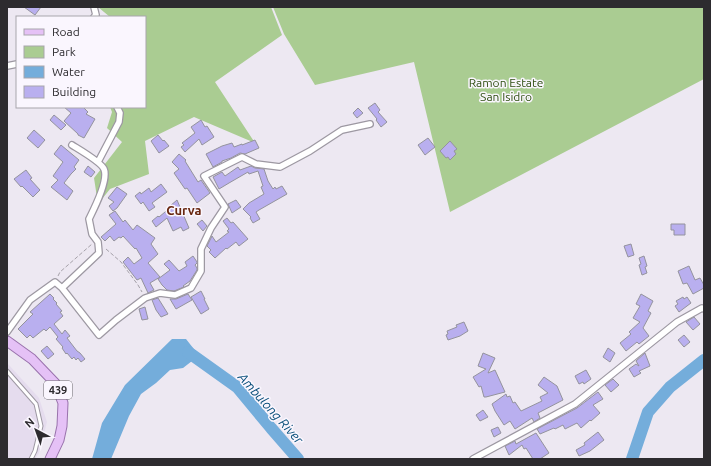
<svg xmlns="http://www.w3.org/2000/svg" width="711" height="466" font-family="Ubuntu,sans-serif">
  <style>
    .built { fill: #e5dcee }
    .green { fill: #aacc92 }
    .water { fill: #74addb }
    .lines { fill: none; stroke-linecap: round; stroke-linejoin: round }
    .river { stroke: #74addb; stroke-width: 12 }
    .building { fill: #b9afef; stroke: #94939d }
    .service-casing { stroke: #9d98a2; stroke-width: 5 }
    .minor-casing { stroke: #9d98a2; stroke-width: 8 }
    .primary-casing { stroke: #9972ac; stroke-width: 11 }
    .path { stroke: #a5a1a9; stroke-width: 1; stroke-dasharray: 4 2; stroke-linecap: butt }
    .service { stroke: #fff; stroke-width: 3 }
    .minor { stroke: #fff; stroke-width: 5.5 }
    .primary { stroke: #e5c1f6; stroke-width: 9 }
    .labels { text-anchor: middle; stroke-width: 3; stroke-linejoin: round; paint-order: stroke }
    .shield { fill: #faf6fe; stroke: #6a686d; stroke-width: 1 }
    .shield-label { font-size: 11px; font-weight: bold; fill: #2d2b2f }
    .park-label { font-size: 12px; fill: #2e4e10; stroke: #faf6fe }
    .neighbourhood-label { font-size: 13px; font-weight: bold; fill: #682711; stroke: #faf6fe }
    .water-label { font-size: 13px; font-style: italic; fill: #074d79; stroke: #faf6fe }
  </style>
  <rect width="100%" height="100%" fill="#ede8f2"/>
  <!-- built -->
  <path class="built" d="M7,363l32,35 8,24 -8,31 -4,6h-28z"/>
  <!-- green -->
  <path class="green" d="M98,7h173l11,28 -67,47 40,61 -61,-26 -49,24 4,33 -39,15 -12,15 -4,-26 28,-36 -15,-14 5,-16 -2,-5h35v-90h-35z
    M273,7h431v72l-254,133 -36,-150 -99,23 -31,-51z"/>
  <!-- water -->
  <path class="water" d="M172,339h14l15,19v4l-9,-1 -9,7 -13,2 -14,13 -15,11 -12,22 -18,43h-19l10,-36 23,-38z"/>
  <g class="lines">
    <!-- river -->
    <path class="river" d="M188,352l49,35 34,41 27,31
      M632,459l16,-47 22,-25 34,-27"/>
  </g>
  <!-- building -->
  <path class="building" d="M24,7h17l-6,8z
    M375,103l5,7 -2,2 9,10 -6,5 -5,-7 1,-1 -9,-11z
    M64,107h19l5,5 -2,2 9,5 -11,19 -6,-3v-1l-14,-13 7,-8z
    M358,108l5,5 -6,5 -4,-5z
    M54,115l12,10 -5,5 -11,-10z
    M201,120l4,7 2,-1 7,11 -12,8 -3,-6 -14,13 -4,-5 3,-2 -2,-2 13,-10 -4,-6z
    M34,130l11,10 -7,8 -11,-10z
    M158,135l5,6 1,-1 5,6 -10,7 -8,-12z
    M428,138l7,9 -10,8 -7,-10z
    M255,140l4,8 -14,6 -5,-1 -9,5 -9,3v1l-9,5 -7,-13 16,-8 10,-3 2,4 8,-3v1z
    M450,141l7,8 -3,2 2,3 -6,6 -2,-3 -2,1 -6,-7z
    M61,145l18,15 -5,7 2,2 -5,5 -7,9 9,8 -6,9 -16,-13 7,-7 -5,-4 10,-14 -9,-8z
    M179,154l7,6 -1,1 13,21 3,-2 9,13 -13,10 -10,-15 -2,1 -11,-16 5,-4 -7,-7z
    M88,166l7,6 -4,5 -7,-5z
    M251,166l4,2 9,1 4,12 5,8 2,-2 1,2 6,-3 5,8 -28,16 -3,2 4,7 -7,4 -3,-5 1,-1 -8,-8 6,-6 15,-9 -3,-7 2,-1 -5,-15 -9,3 -1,-2 -19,11 -10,6 -6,-12 9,-5 3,4 13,-9 2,3z
    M26,170l6,8 -2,1 10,11 -7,7 -11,-11 -1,1 -7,-8z
    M161,184l6,8 -15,11 3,4 -6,4 -6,-9 -2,2 -6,-8 5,-4 1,2 8,-6 2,4z
    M117,187l10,7 -10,14 -4,3 -4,-5 5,-4 -6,-4z
    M177,200l12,28 -6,3 -2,-4 -8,4 -6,-13 -11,9 -4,-6 6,-5 1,1 12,-10 -1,-1z
    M236,200l5,7 -9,6 -4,-9z
    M115,211l8,11 2,-2 8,10 4,-5 18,13 -4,6 7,10 -10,9 12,14 -10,6 4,7 -6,3 -7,-15 -4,2 -14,-18 5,-5 6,7 8,-6 -6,-10 -1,1 -12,-13 -2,2 -2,-1 -5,4 -4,-5 -5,5 -4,-4 15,-13 -7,-9z
    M227,218l4,5 2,-1 15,17 -9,7 -3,-4 -9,7 -1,-1 -11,10 -6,-6 2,-2 -4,-4 5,-10 4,6 13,-10 -2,-1 2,-2 -6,-8z
    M202,220l5,6 -4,5 -6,-7z
    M671,224h14v11h-11v-5h-3z
    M631,244l3,11 -6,2 -4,-11z
    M193,256l4,6v1l-2,2 2,3v2l-7,11 -7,5 1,1 -10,4 -7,-1 -5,-5 -4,-6 12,-9 -6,-6 5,-4 10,11 8,-5 -2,-4z
    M644,256l3,10 -2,1 2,6 -5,2 -3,-10 2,-1 -2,-6z
    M689,266l6,14 5,-2 4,7v3l-11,6 -6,-11 -4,1 -5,-13z
    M201,291l4,8h-1l5,10 -8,5 -10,-17z
    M50,294l4,4 -1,1 4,4 -1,1 6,7 -2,1 3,4 -9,8 8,10 3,-4 5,6 -3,2 10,13 3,2 5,6 -4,3 -3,-4 -2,2 -2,-3 -2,2 -5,-6 -1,1 -4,-6 1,-1 -7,-8 2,-2 -8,-10 -4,4 -2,-2 -11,9 -3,-3 -3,3 -9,-9 15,-15 -3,-2z
    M188,294l4,6 -16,9 -6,-10h6z
    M641,294l12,7 -5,10 3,2 -8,15 6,8 -10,8 -2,-2 -11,9 -6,-8 11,-9 -2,-2 11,-10 -7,-4 7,-12 -4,-2z
    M683,297l1,2 3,-2 4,6 -12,9 -4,-6 3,-2 -2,-3z
    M158,298l10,16 -7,3 -5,-7 -4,-10z
    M145,307l3,12 -6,1 -3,-11z
    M694,317l6,7 -7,6 -7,-8z
    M464,322l4,9 -8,5 -12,4 -2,-5 2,-1 -1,-3 10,-4 -1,-2z
    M684,335l6,7 -6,5 -6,-7z
    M47,346l7,8 -6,5 -7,-8z
    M608,348l7,5 -5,9 -7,-5z
    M483,353l12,5 -7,15 7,-3 10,22 -19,5h-2l-3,-11 -2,1 -6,-10 13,-8 -8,-3z
    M645,353l5,13 -11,5 2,2 -7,4 -5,-8 7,-5 3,2 -3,-5z
    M586,370l5,9 -7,5 -1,-2 -4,2 -4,-8z
    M544,377l13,9 6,14 -25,13 2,5 -6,4 -2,-4 -17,11 -5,-8 -6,4 -9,-14 -3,-7 14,-10 1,3 3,-1 3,7 2,-1 6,9 21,-10 -2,-4 8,-4 -10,-8z
    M613,379l6,6 -8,7 -6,-7z
    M598,392l5,7 -10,6 7,8 -9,8 -1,-1 -9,8 -4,-5 -12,6 -2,-4 -8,4 -1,-1 -14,6 -3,-5 40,-21z
    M483,410l5,7 -8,4 -4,-6z
    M498,427l3,6 -7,4 -3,-7z
    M598,432l6,8 -14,11 -11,5 -3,-6 9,-5 -1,-2z
    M536,433l13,20 -9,6h-7l-7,-11 -2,1 -2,-4 -13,10 -4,-9 10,-5 1,3z"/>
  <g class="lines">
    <defs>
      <path id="service" d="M7,371l29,33 5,22 -6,25 -4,8"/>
      <path id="minor" d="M94,17l2,-2 -2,-8
        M7,66l10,-2
        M98,162l21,-40 1,-9 -3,-6
        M62,288l37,-35 -1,-11 -6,-8 -3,-15c5,-10 20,-39 15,-50 -3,-7 -24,-19 -32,-24
        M7,332l23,-32 25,-18 7,6 37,47 17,-15 29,-22 15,-5 15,2 16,-7 10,-17v-22l10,-21 14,-21 -21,-31 38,-19 14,7 24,3 30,-16 32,-21 28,-6
        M473,459l102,-55 102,-82 25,-14 2,1"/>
      <path id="primary" d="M7,341l25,18 23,24 8,20 -1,23 -3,14 -9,19"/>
    </defs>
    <!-- service casing -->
    <use href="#service" class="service-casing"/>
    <!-- minor casing -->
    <use href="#minor" class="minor-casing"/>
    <!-- primary casing -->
    <use href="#primary" class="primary-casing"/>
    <!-- path -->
    <path class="path" d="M106,249l15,13 17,23 4,7
      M58,276l2,-4 32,-28"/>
    <!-- service -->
    <use href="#service" class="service"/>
    <!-- minor -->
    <use href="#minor" class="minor"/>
    <!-- primary -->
    <use href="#primary" class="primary"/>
  </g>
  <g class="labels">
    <!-- shield labels -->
    <rect class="shield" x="44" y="381" width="28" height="18" rx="3"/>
    <g class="shield-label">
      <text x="58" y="394">439</text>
    </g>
    <!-- park labels -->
    <g class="park-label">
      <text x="506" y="87">Ramon Estate<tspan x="506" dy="14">San Isidro</tspan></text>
    </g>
    <!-- neighbourhood labels -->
    <g class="neighbourhood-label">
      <text x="184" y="215">Curva</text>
    </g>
    <!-- water labels -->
    <g class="water-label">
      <text transform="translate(271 408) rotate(48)" y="5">Ambulong River</text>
    </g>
  </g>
  <!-- border -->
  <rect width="711" height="466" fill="none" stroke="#2d2b2f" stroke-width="16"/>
  <!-- legend -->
  <rect x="16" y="16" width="130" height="92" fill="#faf6fe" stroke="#a8a5ab"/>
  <rect x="24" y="29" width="20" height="6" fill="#e5c1f6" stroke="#a8a5ab"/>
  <text x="52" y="36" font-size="12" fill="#2d2b2f">Road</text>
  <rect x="24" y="46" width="20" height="12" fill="#aacc92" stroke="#a8a5ab"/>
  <text x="52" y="56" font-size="12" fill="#2d2b2f">Park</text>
  <rect x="24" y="66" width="20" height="12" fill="#74addb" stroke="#a8a5ab"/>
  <text x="52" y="76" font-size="12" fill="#2d2b2f">Water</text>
  <rect x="24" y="86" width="20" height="12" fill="#b9afef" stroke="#a8a5ab"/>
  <text x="52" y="96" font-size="12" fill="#2d2b2f">Building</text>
  <!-- north arrow -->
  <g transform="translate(36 430) rotate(319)" stroke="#faf6fe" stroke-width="3" paint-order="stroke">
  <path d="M0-3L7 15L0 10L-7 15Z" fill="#2d2b2f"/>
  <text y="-6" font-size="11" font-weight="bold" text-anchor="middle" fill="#2d2b2f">N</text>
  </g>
</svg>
